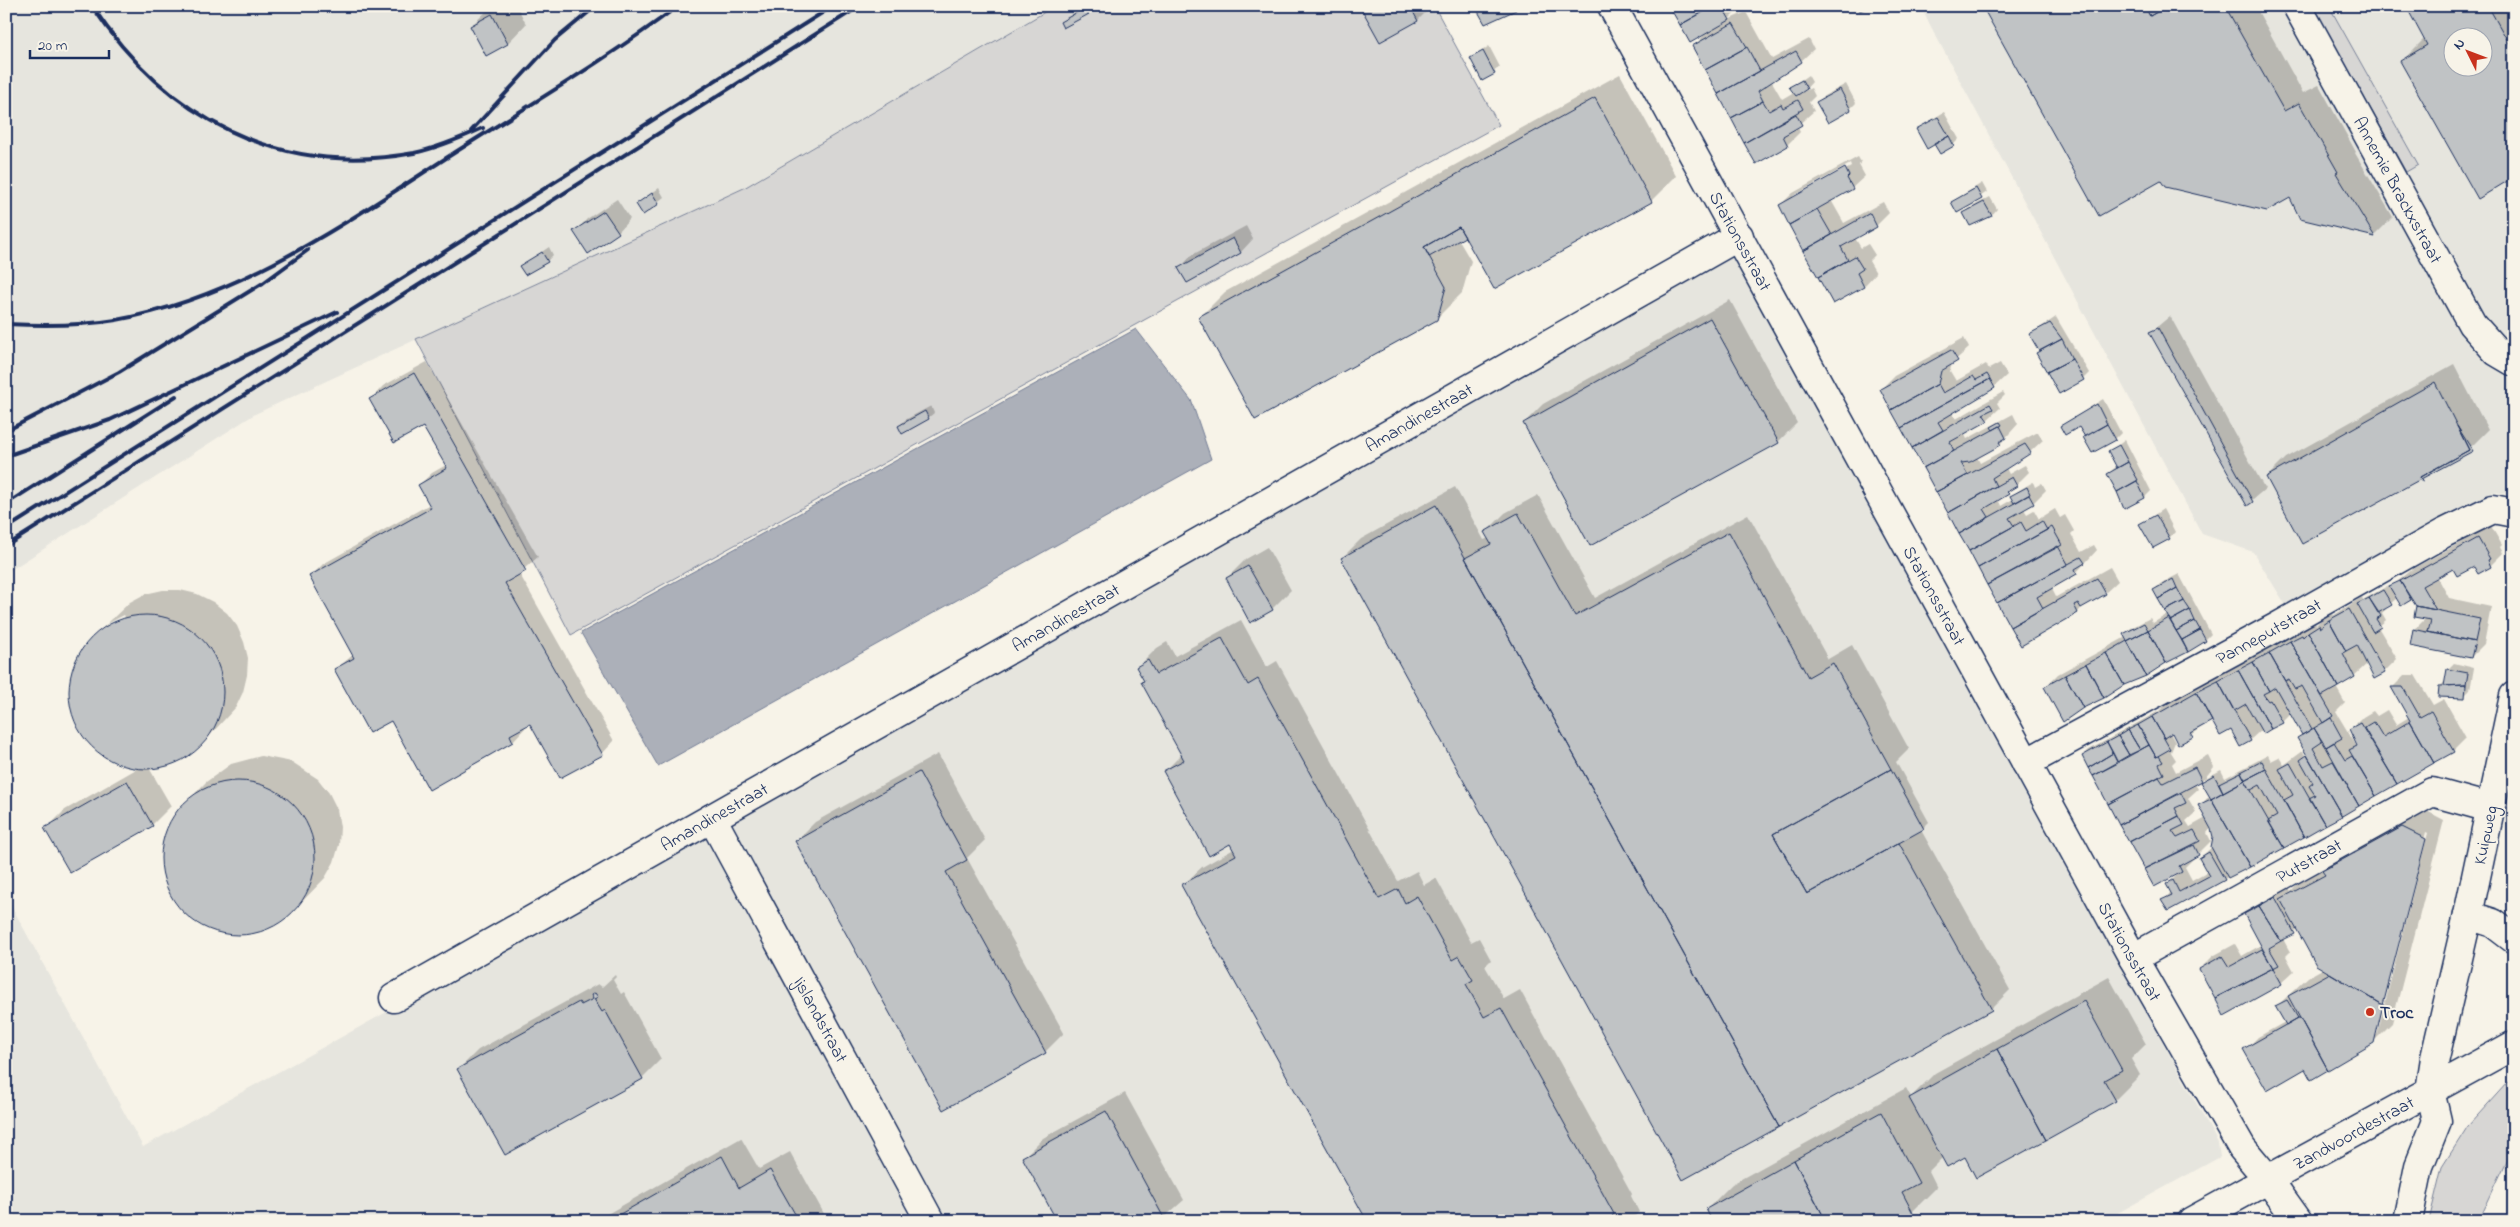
<svg xmlns="http://www.w3.org/2000/svg" width="2520" height="1227" font-family="'Indie Flower',sans-serif">
  <style>
    .built { fill: #e6e5de; fill-rule: evenodd }
    .green { fill: #d7d6d4; stroke: #798299 }
    .water { fill: #acb0b9; stroke: #727c95 }
    .shadow { fill: #0003; fill-rule: evenodd }
    .building { fill: #c0c3c5; stroke: #1b2f5e; fill-rule: evenodd }
    .lines { fill: none; stroke-linecap: round; stroke-linejoin: round }
    .minor-casing { stroke: #1b2f5e; stroke-width: 31 }
    .secondary-casing { stroke: #1b2f5e; stroke-width: 31 }
    .motorway-casing { stroke: #1b2f5e; stroke-width: 31 }
    .minor { stroke: #f7f3e8; stroke-width: 28 }
    .secondary { stroke: #f7f3e8; stroke-width: 28 }
    .motorway { stroke: #f7f3e8; stroke-width: 28 }
    .rail { stroke: #1b2f5e; stroke-width: 4 }
    .poi-dot { fill: #c8321e; stroke: #f7f3e8; stroke-width: 2 }
    .labels { text-anchor: middle; stroke-width: 4; stroke-linejoin: round; paint-order: stroke }
    .street-label { font-size: 18px; fill: #1b2f5e; stroke: #f7f3e8 }
    .poi-label { font-size: 18px; font-weight: bold; fill: #1b2f5e; stroke: #f7f3e8; text-anchor: start }
  </style>
  <rect width="100%" height="100%" fill="#f7f3e8"/>
  <filter id="ink" filterUnits="userSpaceOnUse"><feTurbulence type="fractalNoise" baseFrequency=".02" numOctaves="2"/><feDisplacementMap in="SourceGraphic" scale="10" xChannelSelector="R" yChannelSelector="G"/><feConvolveMatrix kernelMatrix="1 2 1 2 8 2 1 2 1" color-interpolation-filters="sRGB"/></filter>
  <g filter="url(#ink)">
    <!-- built -->
    <path class="built" d="M6,6h1049l-311,182 -489,226 -249,159z
      M1920,6h594v489l-21,-3 -206,115 -34,-55 -51,-18zM2452,38h30v30h-30z
      M1731,253l487,890 2,14 -117,64h-2097v-325l137,251 251,-139z"/>
    <!-- green -->
    <path class="green" d="M1055,6h379l65,119 -928,510 -155,-296 328,-151z
      M2313,6h16l89,159 -12,7z
      M2514,1080v71l-4,3 -27,58 -1,9h-53l13,-54 26,-41 39,-43z"/>
    <!-- water -->
    <path class="water" d="M1136,329l55,71 20,59 -553,307 -77,-133z"/>
    <!-- shadow -->
    <path class="shadow" d="M492,6h25l9,18 -18,19 -21,12 -16,-29z
      M1085,6l9,1 -6,6 -27,9z
      M1362,6h70l-14,14z
      M1671,6h71l-14,14 18,-8 26,47 37,-20 5,10 -13,12 -30,19 11,19 12,-7 -3,-5 17,-12 4,7 -9,10 8,-4 4,8 -6,6 5,9 -17,15 3,6 -13,13 -31,17 -63,-115 14,-15z
      M1983,6h272l48,87 16,-8 37,67 -1,1 38,64 -19,19 -73,-18 -10,-22 -129,-17z
      M2408,6h106v170l-112,-115 23,-23zM2452,38h30v30h-30z
      M1489,46l11,21 -17,12 -11,-21z
      M1620,74l56,102 -25,25 -186,34 -7,4 13,22 -9,32 -26,26 -236,-2 25,-25z
      M1846,84l10,19 -6,6 -32,-7 6,-6z
      M1944,112l15,27 -6,6 -18,-2 -18,-14z
      M1858,157l3,5 -2,3 6,11 -13,12 -21,12 13,23 39,-21 6,11 -13,13 -21,12 6,10 7,-4 7,11 -6,6 7,12 -12,13 -30,17 -54,-98 13,-12zM1850,164l1,3 -58,31v-2z
      M1982,183l5,9 -29,20 -6,-10z
      M659,188l5,9 -21,16 -6,-9z
      M1990,197l7,12 -5,6 -21,10 -7,-11 6,-6z
      M617,199l13,20 -12,13h-43l12,-13z
      M1246,226l7,13 -12,13 -54,29 -7,-13 12,-13z
      M549,247l4,8 -6,6 -26,5z
      M1730,300l67,123 -19,19 -254,-19 19,-19z
      M2170,316l95,173 -18,15 -96,-172z
      M2056,317l33,56 -6,6 -43,-28 -9,-17z
      M1964,338l5,10 -17,15 -2,8 6,10 30,-17 3,5 11,-6 7,12 -13,12 -42,25 4,7 47,-27 2,3 -8,8 3,5 -13,12 -23,13 3,6 46,-25 5,10 -18,20 -23,13 3,6 58,-31 5,8 -13,12 -24,16 3,6 16,-9 4,7 -21,21 -10,6 3,7 12,-7 -1,-2 6,-6 15,-9 2,5 7,-4 4,7 -13,13 -9,6 3,5 7,-4 5,9 16,-10 5,9 5,-3 9,16 -3,3 10,18 13,-7 3,5 -21,23 -25,14 5,10 54,-30 8,14 -13,12 -19,10 -8,9 -57,32 -140,-255 13,-13z
      M427,362l111,195 -19,16 95,168 -12,13 -72,-32 -6,4 1,2 -12,13 -83,47 -38,-69 -57,-49 19,-16 -43,-78 12,-12 107,-60 -11,-19 13,-12 14,-8 -22,-40 -53,-26 12,-13z
      M2454,364l34,66 -19,19 -202,28 19,-19z
      M2103,399l18,34 -6,6 -23,12 -12,-25h-18z
      M931,406l3,7 -6,5 -29,8 6,-6z
      M2125,440l26,51 -6,6 -20,10 -17,-33 9,-8 -8,-14z
      M1455,487l29,53 5,-2 -3,-6 19,-19 33,-18 57,103 153,-84 80,145 24,-14 57,104 -13,13 33,60 -8,8 89,160 -19,19 -307,169 -342,-620 19,-19z
      M2163,509l12,23 -6,6 -28,-14z
      M2491,526l11,19 -2,2 3,6 -13,13 -37,1 -16,9 12,22 42,9 -7,37 -13,13 -57,-27 12,-12 -11,-2 2,-10 -5,-9 -11,7 -4,-6 -12,10 1,1 -4,4 4,7 -8,7 19,32 -13,13 -16,-9 -14,13 -18,11 9,16 -9,9 21,35 2,-1 -9,-16 13,-13 10,-6 4,5 10,-6 9,15 13,-8 -16,-30 12,-12h10l18,30 11,-6 22,39 -13,13 -170,96 -59,32 -61,22 8,-9 -4,-7 12,-12 -25,12 -71,-129 6,-6 70,-39 7,-7 149,-81 1,2 6,-6 10,-5 1,2 29,-19 1,3 26,-15 2,2 23,-19zM2291,713l12,21 -4,4 9,15 -3,3 -2,-5 -19,14 -5,-8 -8,4 -3,-6 -43,23 -4,-8 -17,9 10,-12 -6,-12 -32,17 -4,-8 4,-4 -5,-8 4,-10 -5,-9 2,-1 7,11 34,-24 37,21 12,-11 20,-7zM2206,777l-3,5 7,13 -10,11 6,12 -16,9 -4,-6 10,-9 -8,-14 10,-9 -3,-5zM2212,827l3,10 -2,9 -13,12 8,13 -16,9 -7,-13 26,-26 -4,-8z
      M1267,547l24,43 -19,19 -45,-31 19,-19z
      M2179,574l32,60 -6,6 -93,50 -67,-3 13,-13 68,-37 -1,-3 6,-6 19,-10 3,5 15,-9 -14,-24 6,-6z
      M163,590h17l17,4 16,8 14,11 10,13 7,16 4,16 -1,17 -4,17 -7,15 -36,39 -14,11 -15,7 -23,2 23,40 -19,19 -106,4 19,-19 73,-42 -18,-4 -15,-8 -13,-11 -18,-28 -4,-33 4,-16 17,-29 39,-37 15,-8zM124,615l1,2 -18,10v-3z
      M1241,620l26,47 10,-6 121,220 19,-10 7,14 12,-7 35,64 8,-4 12,22 -6,6 19,33 16,-9 112,204 -1,2 8,16 -9,9h-262l-185,-336 19,-18 32,-18 -70,-77 18,-18 -44,-87 19,-19 10,-6 8,14z
      M2454,663l20,5 -4,22 -6,6 -24,-9 6,-7 2,-11z
      M938,754l47,86 -18,18 97,175 -19,19 -249,-211 19,-19z
      M261,756l31,6 26,17 11,14 8,16 3,18 -1,18 -5,17 -9,16 -38,39 -15,10 -17,6 -18,2 -18,-3 -17,-6 -15,-10 -11,-13 -9,-15 -5,-34 2,-16 7,-16 10,-14 25,-26 25,-18z
      M2421,808l23,12 -52,203 -19,19 -68,25 -60,-17 13,-13 27,-15 -8,-16 31,-29 16,-9 -26,-40 -15,11 7,13 -4,4 8,15 -13,12 -81,-14 13,-13 22,-12 7,12 19,-11 -16,-30 13,-13 30,-16 3,5 10,-11 31,-17 11,-11zM2426,832l2,1 -51,202h-3z
      M615,975l1,2 -3,3 8,14 3,-2 37,67 -19,19 -183,-9 19,-19 120,-66 4,3z
      M2109,977l37,67 -15,15 9,16 -25,25 -150,56 -22,1 -14,14 8,16 -25,25 -205,-3 25,-25 174,-96 5,9 24,-24z
      M1125,1093l59,107 -24,21 -136,-64 19,-19z
      M741,1138l18,31 31,-17 38,69h-233z"/>
    <!-- building -->
    <path class="building" d="M1360,6h50l8,15 -38,21z
      M1475,6h40l1,4 -31,14z
      M1669,6h45l-34,19z
      M1714,6h23l-11,7 4,7 -40,23 -10,-18z
      M1858,6h12l-10,5z
      M1982,6h162l6,10 17,-10h58l59,105 15,-8 39,69 -2,1 39,64 -75,-18 -10,-21 -23,13 -102,-24 -4,-6 -62,35z
      M2144,6h23l-17,10z
      M2406,6h82l26,46v125l-36,22 -78,-138 27,-16zM2452,38h30v30h-30z
      M1085,8l4,6 -26,14 -3,-6z
      M492,14l16,30 -22,12 -16,-30z
      M1733,23l14,24 -42,23 -13,-24z
      M1747,47l13,24 -42,23 -13,-24z
      M1483,51l12,23 -13,7 -12,-23z
      M1796,51l6,11 -44,29 5,10 -32,17 -13,-24z
      M1802,80l5,9 -11,7 -7,-9z
      M1840,89l11,21 -23,13 -12,-21z
      M1595,98l57,104 -158,87 -35,-62 -35,20 22,40 -9,33 -182,100 -57,-103z
      M1798,100l5,9 -59,34 -13,-25 32,-17 6,10 12,-7 2,4z
      M1796,114l6,11 -19,11 5,10 -32,18 -12,-21z
      M1938,117l11,19 -22,13 -11,-20z
      M1949,136l5,10 -14,8 -6,-10z
      M1845,168l4,8 -2,2 6,11 -64,36 -10,-20z
      M1976,188l6,11 -25,14 -6,-11z
      M652,193l7,11 -16,11 -7,-11z
      M1984,202l8,14 -22,10 -7,-13z
      M1817,209l15,26 -29,16 -14,-26z
      M604,211l15,22 -31,21 -15,-23z
      M1870,213l7,14 -36,20 7,13 -30,17 -15,-26z
      M1459,227l6,10 -36,20 -5,-10z
      M1233,238l8,15 -54,30 -9,-15z
      M542,252l6,10 -23,13 -6,-9z
      M1855,256l8,13 -6,4 7,14 -31,17 -15,-27z
      M1710,318l69,125 -189,103 -67,-123z
      M2050,323l12,16 -23,12 -10,-17z
      M2158,328l95,174 -6,4 -98,-174z
      M2062,339l10,20 -25,13 -11,-19z
      M1951,350l7,11 -17,10 -3,13 -47,26 -11,-21z
      M2072,359l12,21 -25,14 -12,-22z
      M414,373l112,198 -21,12 98,172 -43,23 -30,-54 -20,11 3,7 -84,48 -38,-69 -22,12 -35,-64 20,-11 -45,-82 122,-68 -13,-23 29,-17 -24,-41 -29,16 -25,-44z
      M1987,374l3,5 -89,49 -10,-18 47,-26 5,9 30,-17 3,4z
      M1990,379l5,9 -57,34 5,8 -31,18 -11,-20z
      M2435,382l34,68 -49,27 3,5 -4,-2 -117,64 -36,-67z
      M1990,404l3,5 -10,5 5,7 -38,21 4,9 -31,17 -11,-20z
      M2097,404l10,20 -22,13 -6,-10 -14,8 -5,-9z
      M925,411l4,8 -27,15 -4,-8z
      M2000,422l2,3 -9,5 -2,-3z
      M2107,424l9,16 -24,13 -9,-16z
      M2000,426l6,12 -7,4 2,3 -31,17 -9,1 7,12 -32,17 -13,-24z
      M2457,426l16,25 -52,28 -1,-2 49,-27z
      M2025,444l6,9 -39,25 4,8 -48,27 -12,-21z
      M2119,445l9,17 -11,6 -9,-17z
      M2128,462l10,18 -21,12 -10,-18z
      M2012,477l5,9 -10,6 2,2 -25,15 5,8 -30,17 -11,-21z
      M2137,481l8,17 -21,11 -7,-17z
      M2027,487l3,7 -16,9 -4,-7z
      M2029,495l5,9 -25,14 5,8 -45,25 -10,-17z
      M1436,505l343,622 -96,53 -342,-622z
      M1518,513l57,103 154,-84 79,145 25,-14 58,106 -118,65 34,60 92,-51 93,167 -213,117 -314,-569 26,-14 -7,-12z
      M2156,515l14,24 -17,9 -14,-24z
      M2042,521l5,9 -69,38 -9,-17 52,-29 5,9z
      M2052,527l10,18 -75,40 -9,-17z
      M2478,538l12,21 -2,1 3,7 -13,7 -4,-7 -17,9 -4,-7 -31,17 14,24 -20,-4 -16,-25z
      M2058,546l10,18 -71,39 -10,-18z
      M2081,557l4,6 -10,6 2,5 -40,23 6,11 -33,19 -13,-24z
      M1248,566l25,44 -23,13 -24,-45z
      M2097,578l9,16 -25,14 -3,-5 -4,2 4,8 -57,33 -11,-19z
      M2173,579l4,9 -19,11 -5,-9z
      M2400,581l11,19 -10,6 -12,-20z
      M2177,588l7,13 -19,10 -7,-12z
      M2383,590l9,15 -14,8 -9,-15z
      M2369,598l12,18 -5,3 5,8 -8,5 -16,-28z
      M2184,601l6,9 -20,11 -5,-10z
      M2416,606l64,13 -5,23 -47,-10 3,-12 -17,-3z
      M2349,609l36,64 -11,6 -17,-34 -11,6 -17,-31z
      M2190,610l5,11 -19,10 -6,-10z
      M69 692a77 77 0 1 1 154 0a77 77 0 1 1-154 0Z
      M2169,618l19,34 -22,11 -18,-33z
      M2329,620l17,31 -3,2 12,24 -17,10 -30,-55 11,-7 1,3 4,-3 -1,-1z
      M2195,621l5,9 -18,10 -6,-9z
      M2144,623l4,7 -21,11 -4,-7z
      M2413,629l62,13 -4,16 -61,-12z
      M2148,630l18,33 -20,13 -19,-35z
      M2200,630l6,11 -18,11 -6,-12z
      M2308,632l30,55 -16,9 -32,-55 12,-6 1,2z
      M1222,638l26,47 10,-6 121,220 19,-10 7,14 12,-7 35,64 7,-4 14,24 -7,4 18,33 17,-9 113,206 -2,2 3,5h-248l-186,-336 55,-30 -6,-11 -21,12 -46,-85 21,-11 -43,-78 3,-1 -8,-14 12,-7 8,14z
      M2127,641l19,35 -22,9 -18,-32z
      M2290,641l43,75 -10,7 -21,-37 -7,3 -6,-10 -4,2 -16,-28z
      M2106,653l18,32 -20,13 -18,-34z
      M2269,653l43,76 -10,6 -27,-48 -6,4 -16,-29z
      M2253,662l16,29 -6,3 5,7 2,-1 13,23 -12,6 -33,-59z
      M2086,664l18,34 -21,10 -18,-33z
      M2447,669l21,4 -2,12 -22,1z
      M2238,670l33,59 -8,5 -17,-30 -12,7 -16,-30z
      M2065,675l18,33 -20,14 -19,-35z
      M2218,681l33,60 -11,6 -9,-17 -11,6 -24,-44z
      M2466,685l-1,13 -27,-1 1,-11z
      M2391,687h12l17,30 11,-6 23,41 -20,11z
      M2196,692l16,29 -22,12 3,4 -15,8 -6,-12 -8,5 -12,-21z
      M2152,717l18,32 -14,8 -18,-32z
      M2331,718l11,20 -16,9 -12,-19z
      M2410,721l24,42 -37,21 -33,-56 10,-6 9,15z
      M2360,723l37,61 -21,12 -27,-46 8,-4 -8,-17z
      M2138,725l11,20 -9,5 -12,-20z
      M2314,728l8,14 -9,6 10,18 10,-5 26,45 -17,10 -45,-78z
      M2128,730l12,20 -11,5 -11,-19z
      M2118,736l11,19 -12,7 -10,-20z
      M2107,742l6,11 -25,15 -6,-12z
      M2334,742l11,18 7,-4 24,40 -17,10 -33,-59z
      M2149,745l7,12 3,-1 4,6 -4,2 5,10 -56,30 -15,-28z
      M2113,753l5,10 -25,13 -5,-8z
      M2307,755l35,61 -17,9 -16,-27 6,-3 -6,-9 4,-3 -13,-23z
      M2262,761l4,8 -21,11 -4,-8z
      M2290,763l35,62 -21,12 -20,-37 9,-5 -14,-26z
      M2195,767l7,14 -83,44 -11,-21 51,-27 4,6z
      M1891,769l33,60 -117,65 -34,-60z
      M2266,769l38,68 -20,11 -16,-27 9,-5 -17,-31 -9,5 -6,-10z
      M919,772l48,88 -21,12 100,181 -103,57 -148,-269z
      M2241,772l4,8 -22,12 -4,-9z
      M2214,775l9,17 -12,7 -10,-17z
      M2245,780l39,68 -34,19 -39,-68z
      M161 858a77 77 0 1 1 154 0a77 77 0 1 1-154 0Z
      M127,781l26,45 -83,47 -26,-45z
      M2181,793l5,10 -11,5 4,8 -50,26 -10,-17z
      M2211,799l39,68 -22,11 -17,-31 2,-10 -2,-8 -13,-24z
      M2179,816l5,9 -12,6 5,7 17,-8 6,11 -56,28 -15,-27z
      M2402,827l24,12 -43,166 -67,-40 -36,-66 45,-24 -3,-4z
      M2194,845l5,10 -20,11 3,6 -28,15 -10,-18z
      M2209,852l16,28 -57,31 -7,-11 11,-5 -6,-11 7,-4 6,12 30,-16 -10,-18z
      M2275,897l20,37 -14,7 -22,-35z
      M2259,906l22,35 -12,7 10,17 -6,3 -29,-54z
      M2262,949l11,19 -58,30 -16,-29 23,-13 7,11z
      M2273,968l9,16 -58,32 -9,-18z
      M2330,973l53,32 -9,38 -46,27 -40,-74z
      M595,993l3,4 -4,2 8,13 3,-2 38,69 -138,76 -48,-86 122,-67 2,3 12,-6 -2,-4z
      M2287,1000l11,18 -12,7 -11,-19z
      M2084,1001l38,69 -18,10 12,21 -70,39 -49,-91z
      M2298,1018h2l28,52 -17,10 -6,-11 -38,22 -24,-42z
      M1997,1049l49,91 -70,38 -11,-21 -18,10 -38,-69z
      M1106,1111l59,109 -2,1h-106l-35,-64z
      M1881,1112l38,71 -17,9 11,21 -14,8h-73l-32,-61z
      M722,1156l17,32 31,-18 29,51h-191z
      M1794,1160l32,61h-114l-6,-12z"/>
    <g class="lines">
      <defs>
        <g id="minor">
          <path id="s1" d="M1612,6l521,952 109,190 26,31"/>
          <path id="s2" d="M2297,6l175,318 25,28 17,10"/>
          <path d="M2514,696l-46,219 25,8 21,16"/>
          <path id="s3" d="M2026,763l251,-136 167,-94 49,-24 21,4"/>
          <path id="s4" d="M712,818l218,403"/>
          <path id="s5" d="M2133,958l299,-166 58,16"/>
          <path id="s6" d="M394,998l1345,-762"/>
          <path d="M2430,1091l5,-33 33,-143"/>
        </g>
        <g id="secondary">
          <path id="s7" d="M2192,1221l322,-176"/>
        </g>
        <path id="motorway" d="M2268,1179l30,42
          M2408,1221l11,-55 18,-45 -7,-30"/>
      </defs>
      <!-- minor casing -->
      <use href="#minor" class="minor-casing"/>
      <!-- secondary casing -->
      <use href="#secondary" class="secondary-casing"/>
      <!-- motorway casing -->
      <use href="#motorway" class="motorway-casing"/>
      <!-- minor -->
      <use href="#minor" class="minor"/>
      <!-- secondary -->
      <use href="#secondary" class="secondary"/>
      <!-- motorway -->
      <use href="#motorway" class="motorway"/>
      <!-- rail -->
      <path class="rail" d="M92,6c74,112 187,172 322,147 24,-5 47,-15 69,-25
        M471,131l84,-91 41,-34
        M6,324c37,2 74,2 110,-4 129,-23 240,-105 349,-174 71,-45 145,-89 213,-140
        M6,431l113,-59 144,-89 45,-33
        M6,456l104,-36 227,-108
        M6,504l170,-108
        M6,529l827,-523
        M6,546l854,-540"/>
    </g>
  </g>
  <!-- markers -->
  <circle class="poi-dot" cx="2370" cy="1012" r="5"/>
  <g class="labels">
    <!-- street labels -->
    <g class="street-label">
      <text dy="6" stroke="none"><textPath href="#s2" startOffset="210">Annemie Brackxstraat</textPath></text>
      <text dy="6" stroke="none"><textPath href="#s1" startOffset="268">Stationsstraat</textPath></text>
      <text dy="6" stroke="none"><textPath href="#s6" startOffset="1178">Amandinestraat</textPath></text>
      <text dy="6" stroke="none"><textPath href="#s1" startOffset="672">Stationsstraat</textPath></text>
      <text dy="6" stroke="none"><textPath href="#s6" startOffset="772">Amandinestraat</textPath></text>
      <text dy="6" stroke="none"><textPath href="#s3" startOffset="276">Panneputstraat</textPath></text>
      <text dy="6" stroke="none"><textPath href="#s6" startOffset="368">Amandinestraat</textPath></text>
      <text transform="translate(2485 835) rotate(-78)" y="6">Kuipweg</text>
      <text dy="6" stroke="none"><textPath href="#s5" startOffset="201">Putstraat</textPath></text>
      <text dy="6" stroke="none"><textPath href="#s1" startOffset="1078">Stationsstraat</textPath></text>
      <text dy="6" stroke="none"><textPath href="#s4" startOffset="229">Ijslandstraat</textPath></text>
      <text dy="6" stroke="none"><textPath href="#s7" startOffset="184">Zandvoordestraat</textPath></text>
    </g>
    <!-- poi labels -->
    <g class="poi-label">
      <text x="2380" y="1018">Troc</text>
    </g>
  </g>
  <!-- margin -->
  <rect width="2520" height="1227" fill="none" stroke="#f7f3e8" stroke-width="25"/>
  <rect x="12" y="12" width="2495" height="1202" fill="none" stroke="#1b2f5e" stroke-width="2" filter="url(#ink)"/>
  <!-- north arrow -->
  <g transform="translate(2468 52) rotate(312)"><circle r="24" fill="#f7f3e8" stroke="#9fa5b1"/>
  <path d="M0-4L9 19L0 12L-9 19Z" fill="#c8321e"/>
  <text y="-8" font-size="14" font-weight="bold" text-anchor="middle" fill="#1b2f5e">N</text>
  </g>
  <!-- scale -->
  <path d="M30 50v8h79v-8" fill="none" stroke="#1b2f5e" stroke-width="2.5"/>
  <text x="38" y="50" font-size="15" fill="#1b2f5e" stroke="#f7f3e8" stroke-width="4" paint-order="stroke">20 m</text>
</svg>
